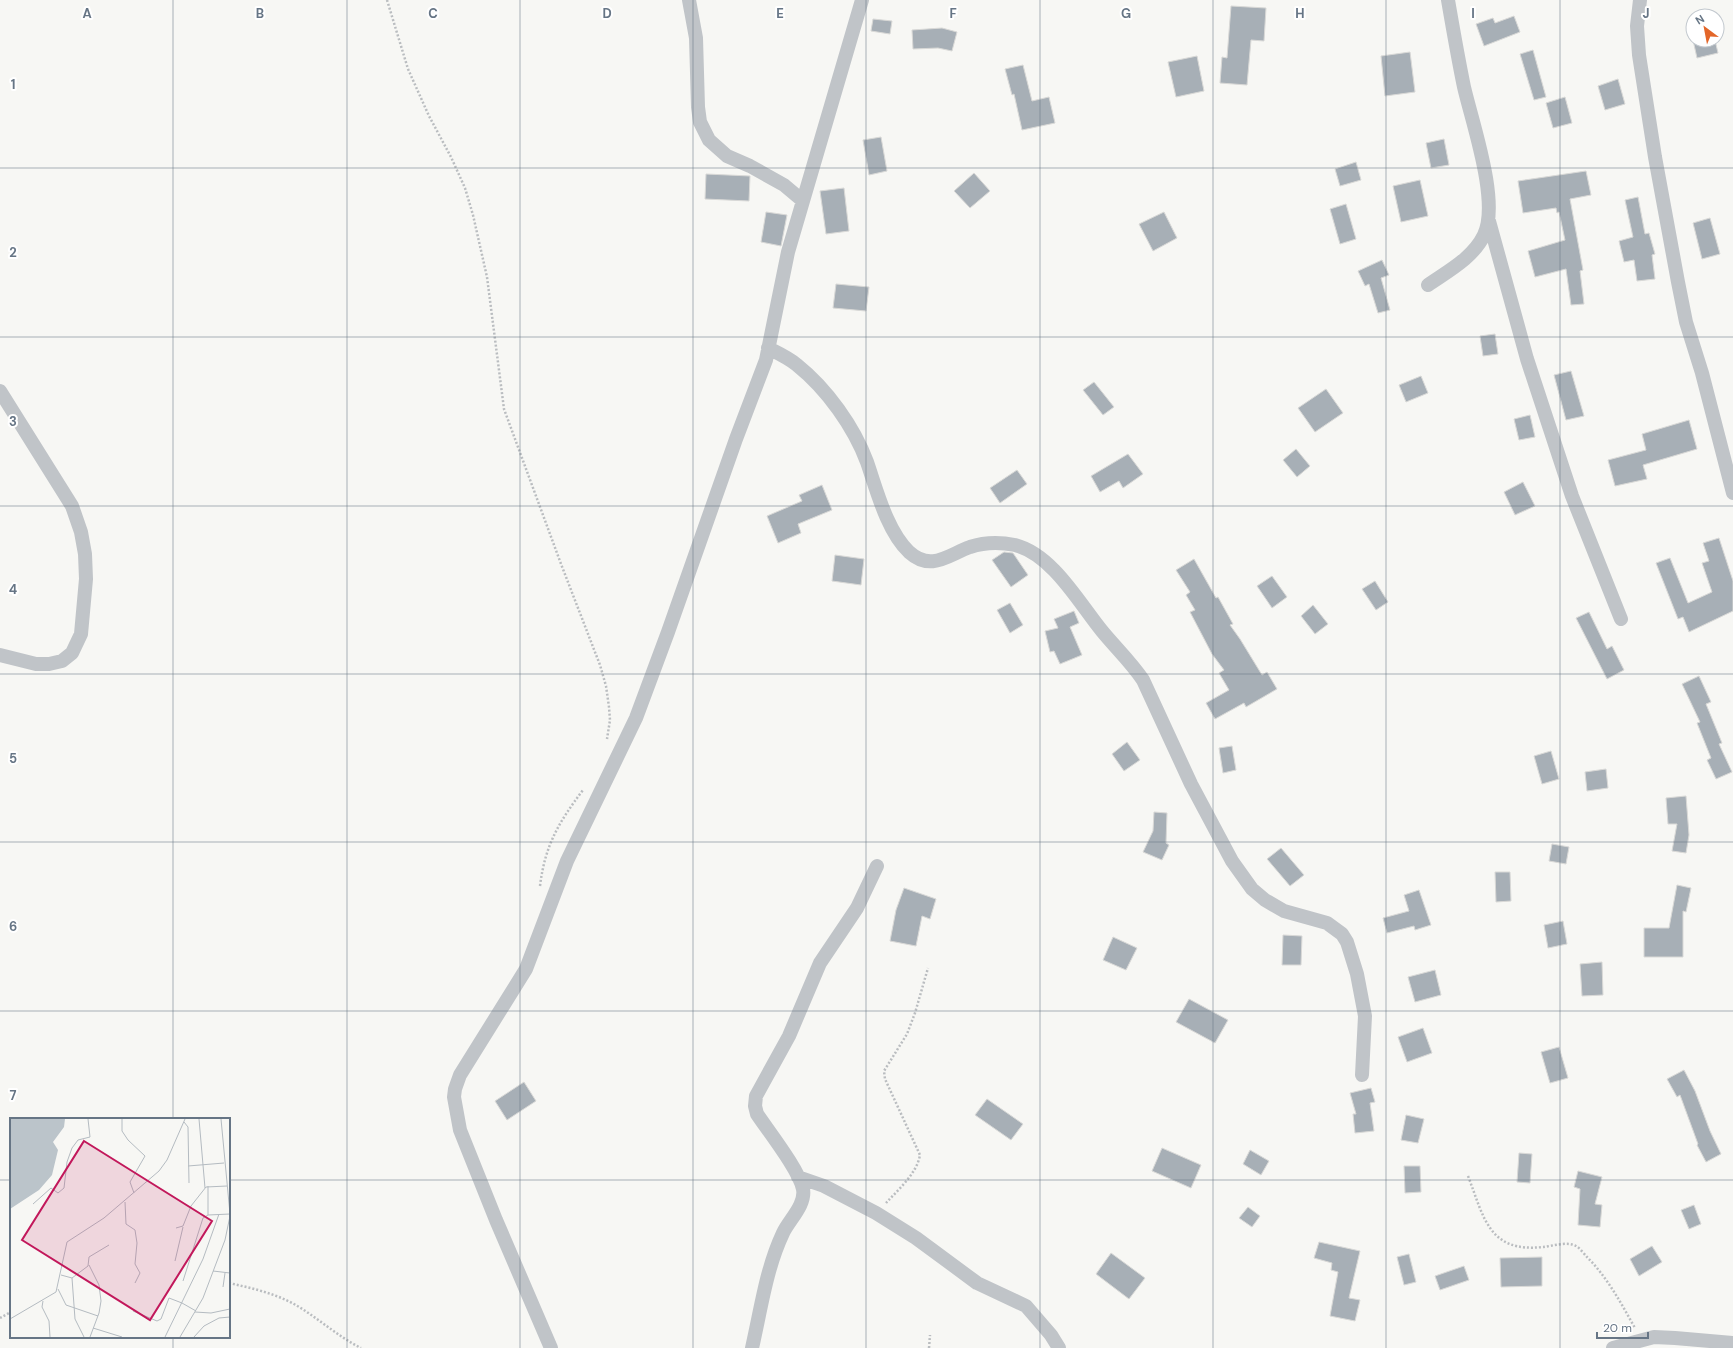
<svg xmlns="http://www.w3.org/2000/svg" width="1733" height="1348" font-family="'DM Sans',sans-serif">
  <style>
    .building { fill: #a7afb6; stroke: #d9d9d7 }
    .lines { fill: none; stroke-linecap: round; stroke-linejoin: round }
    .path { stroke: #babdc0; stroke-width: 2.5; stroke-dasharray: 2 2; stroke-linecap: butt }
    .minor { stroke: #c0c4c8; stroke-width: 14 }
    .grid { fill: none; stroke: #667585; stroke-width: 1; stroke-opacity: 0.55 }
    .inset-road { fill: none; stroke: #b4bbc1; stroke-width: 1 }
    .view { fill: #c2185b; fill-opacity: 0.15; stroke: #c2185b; stroke-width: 2 }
    .inset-edge { fill: none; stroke: #667585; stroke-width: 2 }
    .grid-label { font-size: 13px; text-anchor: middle; font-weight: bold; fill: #667585; stroke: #fff; stroke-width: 4; stroke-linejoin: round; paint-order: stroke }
  </style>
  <rect width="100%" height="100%" fill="#f7f7f4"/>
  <!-- building -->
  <path class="building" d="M1231,6l35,2 -2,33 -13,-1 -4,45 -27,-2 2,-26 5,1z
    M1514,16l6,16 -36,14 -8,-22 17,-6 2,5z
    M873,19l19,2 -2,13 -19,-3z
    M942,28l15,4 -5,19 -14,-3 -25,1 -1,-19z
    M1693,40h22l3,13 -21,5z
    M1533,50l13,47 -12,3 -14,-46z
    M1410,52l5,40 -30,4 -4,-40z
    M1197,56l7,35 -28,6 -8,-35z
    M1023,65l9,36 17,-4 6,26 -33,7 -8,-36 -2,1 -7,-26z
    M1618,79l7,25 -20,6 -7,-24z
    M1565,97l7,26 -19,5 -7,-25z
    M881,137l6,34 -18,4 -6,-35z
    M1444,139l5,26 -18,3 -5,-25z
    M1356,162l5,18 -21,6 -5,-17z
    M1586,171l5,24 -21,4 13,71 -3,1 4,33 -13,1 -5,-36 -31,8 -7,-26 37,-11 -6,-28 -2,1 -1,-5 -33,5 -5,-32z
    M974,173l16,18 -20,17 -16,-17z
    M706,174l44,2 -1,25 -44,-2z
    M1420,180l8,36 -27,6 -8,-36z
    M844,188l5,43 -23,3 -6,-43z
    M1638,197l7,37 4,-1 6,21 -3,1 3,24 -18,2 -3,-21 -10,2 -5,-21 14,-4 -8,-37z
    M1346,204l10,35 -16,5 -10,-35z
    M766,212l21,3 -6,31 -20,-4z
    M1164,212l13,26 -24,13 -14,-27z
    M1710,218l10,36 -18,5 -9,-36z
    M1382,260l7,15 -8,3 9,32 -12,3 -9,-29 -4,2 -7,-15z
    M836,284l33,3 -3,24 -33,-3z
    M1495,334l3,20 -15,2 -3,-20z
    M1571,371l13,45 -18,4 -12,-45z
    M1421,376l7,17 -22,9 -7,-17z
    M1094,382l20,25 -11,8 -20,-25z
    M1326,389l17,24 -28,19 -17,-24z
    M1530,415l5,22 -16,3 -5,-21z
    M1689,420l8,29 -54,16 4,14 -32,7 -7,-26 38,-10 -4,-16z
    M1296,449l14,17 -13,11 -14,-17z
    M1128,454l15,20 -20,14 -4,-7 -19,11 -9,-16z
    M1017,470l10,14 -27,19 -10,-15z
    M1523,482l12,24 -20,9 -11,-23z
    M822,485l10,25 -34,14 3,9 -23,10 -11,-27 35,-15 -3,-6z
    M1719,538l14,43v30l-44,21 -6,-15 -5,2 -22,-56 14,-5 18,45 24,-11 -10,-29 7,-2 -6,-18z
    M1004,552l9,1 15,22 -17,12 -19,-27z
    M835,555l29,4 -3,26 -29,-4z
    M1194,559l22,39 2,-1 15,27 -3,1 10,14 22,36 5,-3 10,17 -31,18 -2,-4 -29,16 -9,-16 23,-13 -10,-17 5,-3 -12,-16 -22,-42 5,-2 -9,-15 4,-3 -14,-22z
    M1272,576l15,21 -15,11 -15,-22z
    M1375,581l13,21 -12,8 -14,-21z
    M1010,603l13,22 -13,8 -13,-23z
    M1313,605l15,19 -13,10 -14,-18z
    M1074,611l5,12 -9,4 12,28 -22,9 -6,-13 -4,1 -5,-21 13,-3 -4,-9z
    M1589,612l18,37 5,-3 12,24 -17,9 -31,-61z
    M1699,676l12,26 -5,2 16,39 -3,1 13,28 -16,7 -9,-19 4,-2 -14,-35 3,-1 -18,-38z
    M1127,742l13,18 -16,11 -12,-17z
    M1232,746l4,24 -13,3 -4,-25z
    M1551,751l8,28 -17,5 -8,-28z
    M1606,769l2,19 -21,3 -2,-19z
    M1686,796l3,39 -3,18 -14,-2 5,-27h-9l-2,-26z
    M1154,812l13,1 -1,30 3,2 -7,15 -19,-8 10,-21z
    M1552,844l17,3 -3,17 -17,-3z
    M1281,848l23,27 -14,11 -23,-27z
    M1495,872h15l1,29 -15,1z
    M1677,885l14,3 -5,24 -3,-1v46h-39v-29h25z
    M904,888l32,11 -6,20 -8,-3 -6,30 -26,-5 6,-31z
    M1419,890l12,35 -16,5 -1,-4 -27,7 -4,-15 26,-7 -5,-16z
    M1563,921l4,23 -19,4 -4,-23z
    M1283,935l19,1 -1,29h-19z
    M1113,937l24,11 -11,22 -23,-10z
    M1602,962l1,33 -21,1 -2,-32z
    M1435,970l6,25 -26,7 -7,-25z
    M1189,999l39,21 -13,23 -39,-21z
    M1423,1028l9,25 -25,9 -9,-25z
    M1559,1047l9,31 -18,5 -9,-31z
    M1684,1070l11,21 15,40 11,23 -15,8 -9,-17 1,-1 -18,-49 -3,2 -10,-18z
    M524,1082l12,19 -29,19 -12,-19z
    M1371,1088l4,14 -5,1 4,28 -19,2 -2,-19h3l-6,-21z
    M987,1099l36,25 -12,16 -36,-25z
    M1406,1115l18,4 -6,24 -17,-3z
    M1162,1148l39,17 -10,23 -39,-17z
    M1250,1150l19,11 -8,14 -18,-11z
    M1519,1153l13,1 -2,29 -13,-1z
    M1404,1166h16l1,26 -16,1z
    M1578,1171l24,6 -7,27 7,1 -2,22 -22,-2 2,-36 -6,-2z
    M1694,1205l7,19 -12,5 -8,-19z
    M1248,1207l12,9 -8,11 -13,-9z
    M1319,1242l41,9 -11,47 11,2 -5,21 -25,-5 8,-44 -7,-2 1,-7 -18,-5z
    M1652,1246l10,16 -23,14 -9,-17z
    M1111,1253l34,25 -16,21 -33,-25z
    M1409,1254l7,28 -12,3 -7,-28z
    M1542,1257v29l-41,1 -1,-29z
    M1464,1266l5,14 -29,10 -5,-14z"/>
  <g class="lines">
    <!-- path -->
    <path class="path" d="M387,0l21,69 21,47 22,41 14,31 8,27 14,62 17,132 57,155 39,101 6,21 3,21 1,13 -3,19
      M540,886c5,-41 19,-64 43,-96
      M1468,1176c16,41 20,77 75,71 10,-1 24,-6 33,-1 4,2 8,8 11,11 20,20 34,46 48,71
      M886,1203c13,-14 31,-30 34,-48l-35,-76 -1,-8 23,-37 8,-21 13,-45
      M229,1283c22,5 45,10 65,21 23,13 43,32 67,44
      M0,1318l11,-6
      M929,1348l1,-13"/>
    <!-- minor -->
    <path class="minor" d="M689,0l7,38 2,69 2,15 9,18 18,16 23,10 34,19 19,16
      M1640,0l-3,26 2,29 16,102 23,125 8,40 16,51 31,120
      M1489,221l38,138 45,137 49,123
      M1428,285c20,-14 45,-27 56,-50 16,-33 -12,-113 -20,-148 -6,-29 -11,-58 -16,-87
      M768,348c10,5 21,10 29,17 30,24 57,62 70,97 10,29 20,69 42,90 22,20 39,3 61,-5 15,-5 30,-5 45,-2 38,10 64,58 87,86 13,16 29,31 41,49l48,104 41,77 20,28 13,11 19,11 43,12 15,11 5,8 10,32 8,42 -3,59
      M0,391l72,115 9,26 4,22 1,25 -5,55 -9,19 -10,8 -13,3h-13l-36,-9
      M798,1177l26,9 52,27 40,25 61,45 49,23 25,29 8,13
      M551,1348l-55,-128 -36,-90 -6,-33 1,-8 5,-14 66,-106 41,-108 69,-143 32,-86 68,-193 30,-79 22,-108 74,-252
      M752,1348c9,-39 14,-79 31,-115 6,-13 23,-28 20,-44 -4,-19 -34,-57 -46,-75l-2,-8 1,-10 33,-60 31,-73 37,-55 20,-42
      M1613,1348l41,-11 21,1 58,5"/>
  </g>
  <!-- grid -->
  <path class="grid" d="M173,0v1119M347,0v1348M520,0v1348M693,0v1348M866,0v1348M1040,0v1348M1213,0v1348M1386,0v1348M1560,0v1348M0,168h1733M0,337h1733M0,506h1733M0,674h1733M0,842h1733M0,1011h1733M0,1180h11M229,1180h1504M173,1337v11"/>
  <!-- overview -->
  <g transform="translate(10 1118)">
    <rect width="220" height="220" fill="#f7f7f4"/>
    <path d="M0,1h55l-1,8 -11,15 5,8 -6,25 -13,15 -29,19z" fill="#bbc4ca"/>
    <path class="inset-road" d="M112,1v12l6,9 17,16 -15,26 4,11M189,1l6,69M211,1l9,95M174,4l4,5 1,56M178,48l36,-3M198,68v29M115,84l1,22 9,6 2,13 -2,21 5,9 -5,10M23,86l18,-16 7,5 6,-5 3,-26 5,-14 6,-8 12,-3 -2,-18M166,110l7,-2 8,-20 15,-19 21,-1M165,143l8,-34M79,147l10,20 2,16 -2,12 -9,24M203,153l17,2M51,157l11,3 3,41 9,18M62,160l16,-12 1,-9 20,-12M173,163l20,-63 5,-3 22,-1M213,169l2,-14M48,171l8,16 32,11M33,183l-1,6 7,14 1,16M172,185l14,8M123,193l24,10 4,-2 8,-21 13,5M185,194l16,1 19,-4M0,201l46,-27 11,-50 37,-24 55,-47 8,-11 18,-41M83,210l29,9M155,219l38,-78 16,-45M170,219l23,-39 22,-58 5,-24M184,219l10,-11 15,-8 11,-1"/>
    <path class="view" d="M74,23l128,80 -62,99 -128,-80z"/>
    <rect width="220" height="220" class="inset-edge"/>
  </g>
  <g class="grid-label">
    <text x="87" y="18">A</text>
    <text x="260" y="18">B</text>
    <text x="433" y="18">C</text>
    <text x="607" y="18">D</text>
    <text x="780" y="18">E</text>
    <text x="953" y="18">F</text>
    <text x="1126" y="18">G</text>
    <text x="1300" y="18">H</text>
    <text x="1473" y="18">I</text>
    <text x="1646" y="18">J</text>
    <text x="13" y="89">1</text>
    <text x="13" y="257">2</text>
    <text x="13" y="426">3</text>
    <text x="13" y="594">4</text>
    <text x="13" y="763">5</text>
    <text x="13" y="931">6</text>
    <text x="13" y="1100">7</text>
  </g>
  <!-- north arrow -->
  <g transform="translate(1705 28) rotate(328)"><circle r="19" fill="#ffffff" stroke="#c2c8ce"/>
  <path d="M0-3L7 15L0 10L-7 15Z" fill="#e36629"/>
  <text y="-6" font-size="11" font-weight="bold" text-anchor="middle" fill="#667585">N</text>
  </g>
  <!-- scale -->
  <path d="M1597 1332v6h51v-6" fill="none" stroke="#667585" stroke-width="2"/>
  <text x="1603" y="1332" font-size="12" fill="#667585" stroke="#ffffff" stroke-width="3" paint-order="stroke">20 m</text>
</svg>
